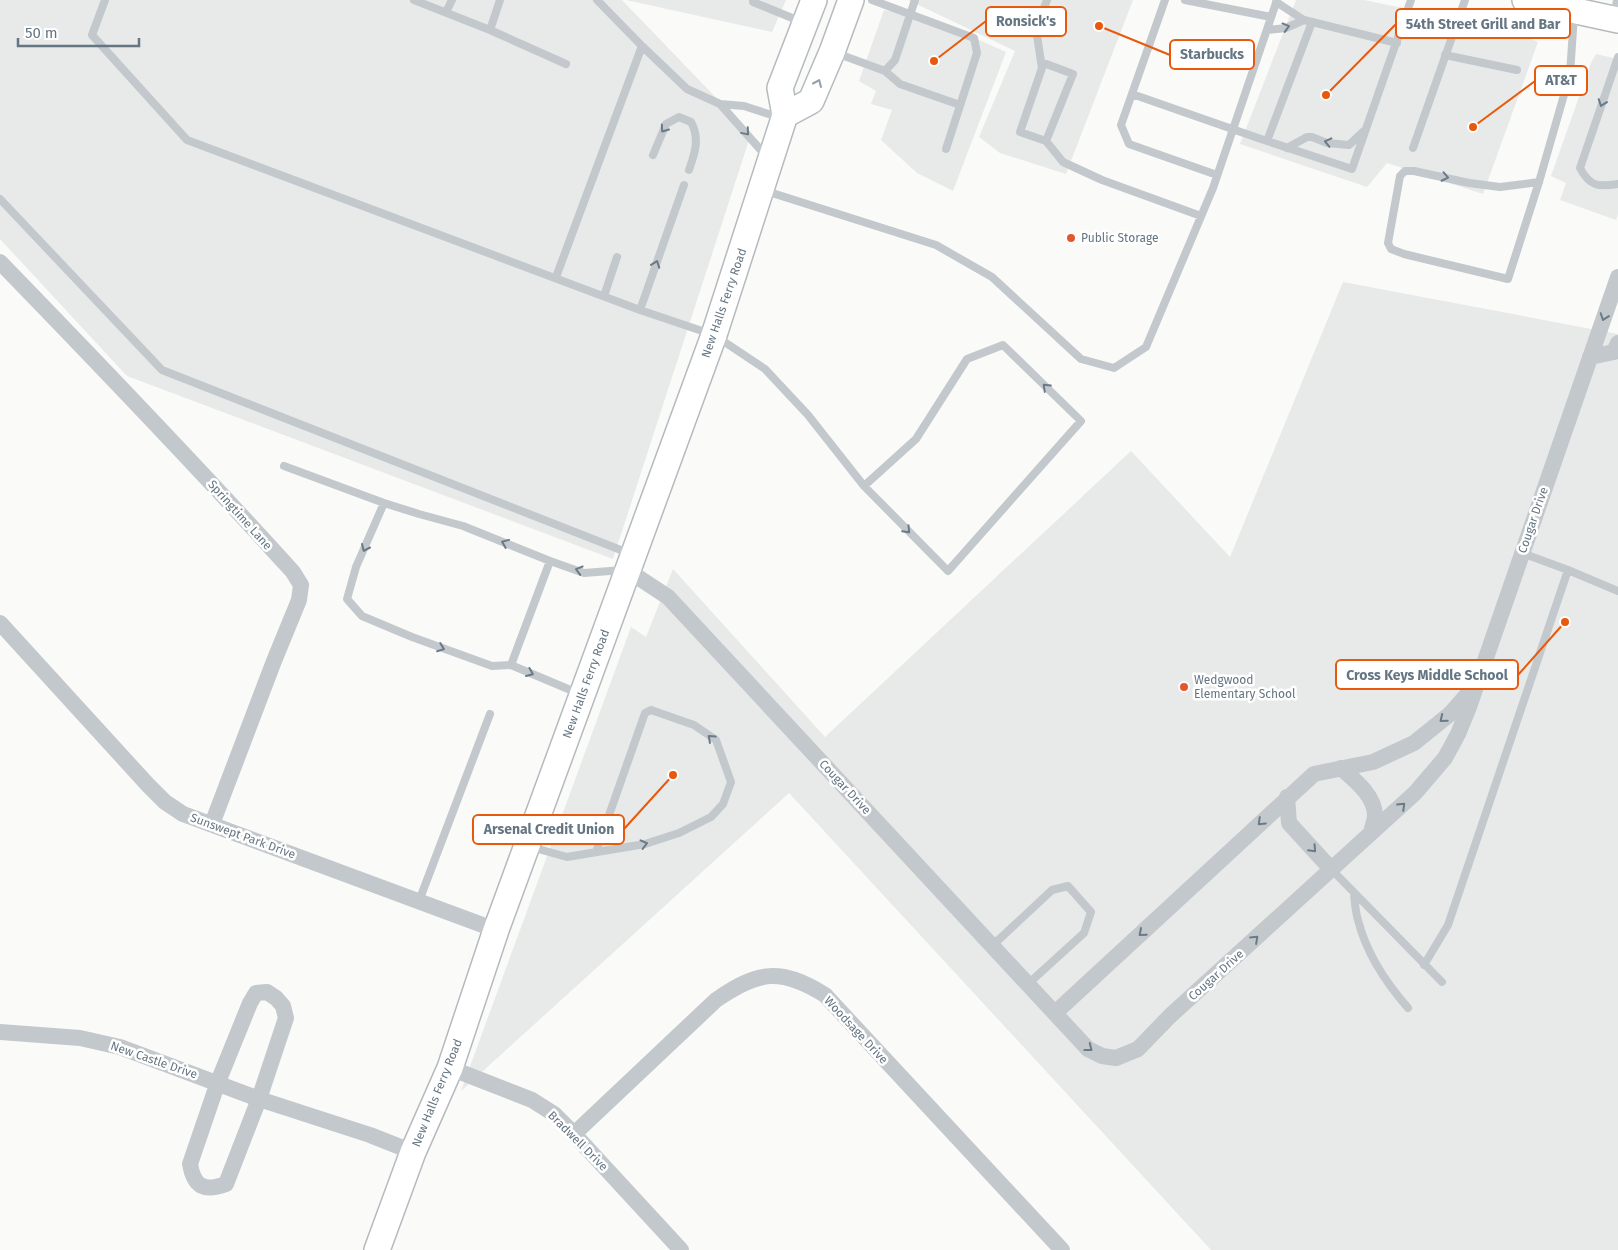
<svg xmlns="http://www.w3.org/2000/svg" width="1618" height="1250" font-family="'Fira Sans',sans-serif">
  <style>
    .built { fill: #e8e9e9 }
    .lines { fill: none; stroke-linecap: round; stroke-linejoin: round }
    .primary-casing { stroke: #b5babe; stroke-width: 28 }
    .service { stroke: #c3c8cc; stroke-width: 8 }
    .minor { stroke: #c3c8cc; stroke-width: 16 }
    .primary { stroke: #fff; stroke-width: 25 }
    .oneway { stroke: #6a7a87 }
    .oneway2 { stroke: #939fa8 }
    .poi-dot { fill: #e4572e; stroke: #fff; stroke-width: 2 }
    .labels { text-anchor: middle; stroke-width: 5; stroke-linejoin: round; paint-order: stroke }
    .poi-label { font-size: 12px; fill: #657683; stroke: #fff; text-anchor: start }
    .street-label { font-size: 12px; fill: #657683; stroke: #fff }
    .leader { fill: none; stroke: #e8590c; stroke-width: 2 }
    .callout-dot { fill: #e8590c; stroke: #fff; stroke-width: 2 }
    .callout { fill: #fff; stroke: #e8590c; stroke-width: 2 }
    .callout-label { font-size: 14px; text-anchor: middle; font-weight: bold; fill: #657683 }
  </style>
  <rect width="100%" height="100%" fill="#fafaf8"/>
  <!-- built -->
  <path class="built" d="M0,0h622l129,134 -138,425 -486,-183 -127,-137z
    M626,0h160l-14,32z
    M908,0h225l-67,174 -66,-21 -21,-16 36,-86z
    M1296,0h68l141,29 33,13 -55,152 -96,-31 -20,24 -127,-43z
    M884,10l48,9 74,33 -53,139 -36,-18 -36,-33 11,-30 -21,-6 5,-13 -17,-10z
    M1596,54l22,5v156l-2,5 -56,-20 6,-17 -15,-7 40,-113z
    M1343,282l275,52v916h-407l-422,-457 -328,298 170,-464 15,10 27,-68 152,168 306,-286 99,106z"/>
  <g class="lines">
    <defs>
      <path id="primary" d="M1525,0l93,20
        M785,115l26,-14 21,-49 19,-52
        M377,1250l36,-98 37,-84 46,-138 218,-595 71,-220 -5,-27 34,-88"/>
    </defs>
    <!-- primary casing -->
    <use href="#primary" class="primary-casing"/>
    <!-- service -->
    <path class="service" d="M105,0l-13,35 95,105 453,170 74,25 51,34 43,46 56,71 84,85 133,-150 -78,-76 -36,14 -51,80 -52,47
      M414,0l76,30 76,34
      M597,0l45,46 45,43 33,15 24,2 37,12
      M753,0v2l49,20
      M872,0l102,38 3,15 -31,96
      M1047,0l-11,29 6,39 -22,64 26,9 17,21 39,18 99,36
      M1165,0l-44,125 8,19 88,31
      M1185,0l86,17
      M1276,2l28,18 93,23
      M446,12l6,-12
      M1614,17l3,-17
      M490,30l10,-30
      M1267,30l19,-2 18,-8
      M836,53l49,18 10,-11 20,-60
      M1445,55l72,15
      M1618,57l-38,111c10,19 19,19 38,16
      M1041,62l32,12 -27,67
      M885,71l15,13 60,21
      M1132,94l126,44 94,31 59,-169
      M720,104l47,53
      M1267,141l45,-119
      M1287,148l20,-11h5l15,6 22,2 15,-14
      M1413,148l52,-148
      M653,155l13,-31 13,-7 12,5c9,16 4,31 -2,48
      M1539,182l-39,5 -31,-4 -55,-12h-9l-5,5 -12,67 3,6 13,5 104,25 31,-97 31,-108 4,-59
      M763,190l173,55 56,32 89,82 33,9 32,-21 67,-159 64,-188
      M0,199l162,171 469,184
      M556,277l86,-231
      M604,296l13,-39
      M640,310l44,-125
      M284,466l100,37 35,11 44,12 87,35
      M384,503l-28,64 -9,32 15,17 50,21 80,29 19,-1
      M1522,553l46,17 50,21
      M580,694l-69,-29 39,-104 34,12 39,-3
      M531,847l36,10 78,-13 34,-11 32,-16 12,-13 8,-22 -15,-42 -22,-15 -43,-15 -6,3 -49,139
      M1331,869l111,113
      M1354,893c1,9 1,18 4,27 8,32 29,64 50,88
      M419,901l71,-187
      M992,946l60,-56 16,-4 23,26 -7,21 -56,51
      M1424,965l24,-40 120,-355"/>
    <!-- minor -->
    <path class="minor" d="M0,262c99,102 197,204 293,310l8,13 -2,15 -25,61 -62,163
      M1590,357l24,-5 4,-9
      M627,570l41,27 420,452 14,7 14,2 22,-9 32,-33 245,-223 30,-35 13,-24 11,-27 149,-430
      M0,623l148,162 17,17 18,12 313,116
      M1341,768c14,12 35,29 34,49 -1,5 -3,11 -4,16
      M1287,797l2,26 42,46
      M267,992l9,6 7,8 3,12 -27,81 -33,85c-22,8 -32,3 -36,-20l28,-82 32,-79 6,-10z
      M1055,1013l259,-239 59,-12 41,-19 36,-29 22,-25
      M0,1032l80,6 40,9 139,52 111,36 43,17
      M450,1068l82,32 22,14 20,20 107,116
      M574,1134l142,-134c42,-29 64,-33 109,-5l237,255"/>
    <!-- primary -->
    <use href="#primary" class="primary"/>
  </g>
  <!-- one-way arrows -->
  <defs><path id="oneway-chevron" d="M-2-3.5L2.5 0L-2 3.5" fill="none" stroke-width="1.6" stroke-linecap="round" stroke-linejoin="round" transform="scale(1.25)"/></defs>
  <g class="oneway">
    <use href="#oneway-chevron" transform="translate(1286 27) rotate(-15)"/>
    <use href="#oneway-chevron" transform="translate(1602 103) rotate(110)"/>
    <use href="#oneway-chevron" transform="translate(664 129) rotate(125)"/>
    <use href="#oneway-chevron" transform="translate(746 132) rotate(50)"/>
    <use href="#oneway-chevron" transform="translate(1328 142) rotate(-167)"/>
    <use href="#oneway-chevron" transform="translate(1445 177) rotate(12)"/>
    <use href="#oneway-chevron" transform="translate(656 264) rotate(-70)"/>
    <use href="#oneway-chevron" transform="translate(1604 317) rotate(109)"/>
    <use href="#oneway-chevron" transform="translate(1046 387) rotate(-136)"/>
    <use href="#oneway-chevron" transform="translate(907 530) rotate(46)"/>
    <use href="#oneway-chevron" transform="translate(505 543) rotate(-158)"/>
    <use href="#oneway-chevron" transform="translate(365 548) rotate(114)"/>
    <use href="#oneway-chevron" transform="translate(579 570) rotate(-164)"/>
    <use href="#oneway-chevron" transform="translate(441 648) rotate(21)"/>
    <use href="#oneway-chevron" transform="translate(530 673) rotate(23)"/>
    <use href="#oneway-chevron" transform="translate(1443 719) rotate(141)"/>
    <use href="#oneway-chevron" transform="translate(711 738) rotate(-138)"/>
    <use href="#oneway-chevron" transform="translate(1402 806) rotate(-44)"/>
    <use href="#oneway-chevron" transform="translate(1261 822) rotate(136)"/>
    <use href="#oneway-chevron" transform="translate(644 844) rotate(-14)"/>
    <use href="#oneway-chevron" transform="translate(1313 849) rotate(47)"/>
    <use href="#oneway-chevron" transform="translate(1142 933) rotate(139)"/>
    <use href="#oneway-chevron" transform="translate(1255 939) rotate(-43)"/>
    <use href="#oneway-chevron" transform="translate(1089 1048) rotate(38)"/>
  </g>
  <use class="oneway2" href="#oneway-chevron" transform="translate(818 83) rotate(-66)"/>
  <!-- markers -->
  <g class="poi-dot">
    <circle cx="1071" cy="238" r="5"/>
    <circle cx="1184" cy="687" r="5"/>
  </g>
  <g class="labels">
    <!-- poi labels -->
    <g class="poi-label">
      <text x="1081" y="242">Public Storage</text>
      <text x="1194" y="684">Wedgwood<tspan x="1194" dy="14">Elementary School</tspan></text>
    </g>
    <!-- street labels -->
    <g class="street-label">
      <text transform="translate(724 303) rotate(-71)" y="4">New Halls Ferry Road</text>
      <text transform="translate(240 515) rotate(48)" y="4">Springtime Lane</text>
      <text transform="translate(1533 520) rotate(-71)" y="4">Cougar Drive</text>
      <text transform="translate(586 684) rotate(-70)" y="4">New Halls Ferry Road</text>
      <text transform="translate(845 787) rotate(47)" y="4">Cougar Drive</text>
      <text transform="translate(243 836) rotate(20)" y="4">Sunswept Park Drive</text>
      <text transform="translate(1216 975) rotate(-42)" y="4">Cougar Drive</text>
      <text transform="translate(856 1030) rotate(47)" y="4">Woodsage Drive</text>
      <text transform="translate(154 1060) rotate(19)" y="4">New Castle Drive</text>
      <text transform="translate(437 1093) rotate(-68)" y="4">New Halls Ferry Road</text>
      <text transform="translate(578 1141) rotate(45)" y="4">Bradwell Drive</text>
    </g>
  </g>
  <!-- callouts -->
  <path class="leader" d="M934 61L986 21M1326 95L1396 24M1099 26L1170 55M1473 127L1535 81M1565 622L1518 675M673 775L624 829"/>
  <g class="callout-dot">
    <circle cx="934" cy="61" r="5"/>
    <circle cx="1326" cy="95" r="5"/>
    <circle cx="1099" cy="26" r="5"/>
    <circle cx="1473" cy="127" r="5"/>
    <circle cx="1565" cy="622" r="5"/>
    <circle cx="673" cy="775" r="5"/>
  </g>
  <g class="callout">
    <rect x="986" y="7" width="80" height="29" rx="5"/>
    <rect x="1396" y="9" width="174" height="29" rx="5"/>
    <rect x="1170" y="40" width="84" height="29" rx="5"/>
    <rect x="1535" y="66" width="52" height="29" rx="5"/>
    <rect x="1336" y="660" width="182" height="29" rx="5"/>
    <rect x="473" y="815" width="151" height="29" rx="5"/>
  </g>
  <g class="callout-label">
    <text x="1026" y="26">Ronsick's</text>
    <text x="1483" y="29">54th Street Grill and Bar</text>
    <text x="1212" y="59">Starbucks</text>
    <text x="1561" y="85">AT&amp;T</text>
    <text x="1427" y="680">Cross Keys Middle School</text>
    <text x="549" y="834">Arsenal Credit Union</text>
  </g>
  <!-- scale -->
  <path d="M18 38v8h121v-8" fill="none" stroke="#657683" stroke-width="2.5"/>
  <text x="25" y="38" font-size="15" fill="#657683" stroke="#ffffff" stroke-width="4" paint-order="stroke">50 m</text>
</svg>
